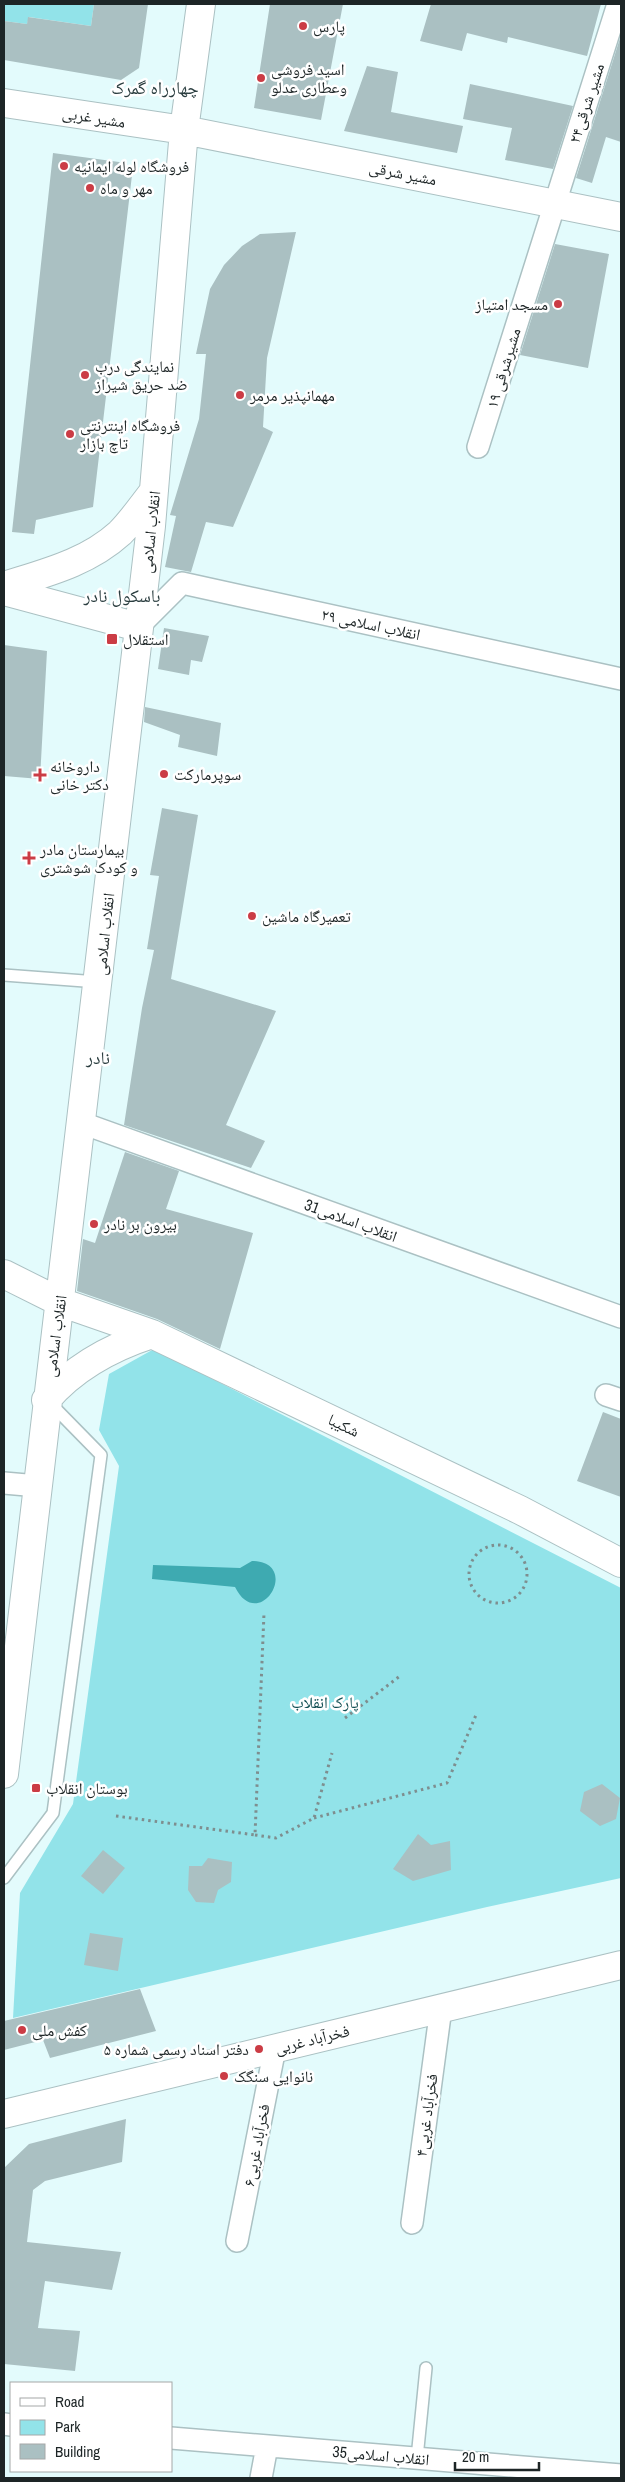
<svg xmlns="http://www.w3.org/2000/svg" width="625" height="2482" font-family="'Archivo Narrow','Noto Naskh Arabic',sans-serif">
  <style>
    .green { fill: #92e3e9 }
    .water { fill: #3eaab1 }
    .building { fill: #aac0c2 }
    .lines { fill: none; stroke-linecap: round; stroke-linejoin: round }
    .lane-casing { stroke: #abc1c3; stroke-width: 14 }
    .street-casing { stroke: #abc1c3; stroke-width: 24 }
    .secondary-casing { stroke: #abc1c3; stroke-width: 30 }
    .path { stroke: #7e8e8f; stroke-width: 3; stroke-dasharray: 2.5 4; stroke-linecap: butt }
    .lane { stroke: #fff; stroke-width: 11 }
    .street { stroke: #fff; stroke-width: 21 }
    .secondary { stroke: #fff; stroke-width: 28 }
    .poi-dot { fill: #cb3c45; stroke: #fff; stroke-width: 2 }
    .labels { text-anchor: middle; stroke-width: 5; stroke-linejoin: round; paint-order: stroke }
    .poi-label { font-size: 16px; fill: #1d2526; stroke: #fff; text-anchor: start }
    .street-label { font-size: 16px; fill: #1d2526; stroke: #fff }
    .park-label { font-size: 16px; fill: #114f53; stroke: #fff }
    .neighbourhood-label { font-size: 18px; fill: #2b3e40; stroke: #fff }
  </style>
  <rect width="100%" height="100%" fill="#e3fbfc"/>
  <!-- green -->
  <path class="green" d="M4,4h90l-3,22 -62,-9 -2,7 -23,-3z
    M154,1349l467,239v290l-134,29 -474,111 7,-125 53,-89 46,-338 -20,-36 10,-56z"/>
  <!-- water -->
  <path class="water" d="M252,1561c51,1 7,74 -17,26l-83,-8 1,-14 87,3z"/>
  <!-- building -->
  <path class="building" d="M94,4h54l-9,64 -18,12 -117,-20v-39l23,3 1,-7 63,9z
    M270,4h73l-22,116 -67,-12z
    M431,4h170l-14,52 -79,-19 -1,6 -40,-10 -5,18 -42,-10z
    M621,35v107l-15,-5 -14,46 -16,-5z
    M367,66l31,6 -7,40 72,14 -6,27 -113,-22z
    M470,84l103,22 -20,63 -48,-9 7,-32 -49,-9z
    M53,153l66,9 13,13 -39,332 -57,13 -2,14 -22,-2z
    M296,232l-29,126 -4,69 10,5 -40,95 -27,-5 -15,50 -26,-5 11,-51 -6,-1 29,-96 7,-65h-10l14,-65 14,-24 18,-19 18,-12z
    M555,244l54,10 -21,114 -68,-13z
    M164,628l45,8 -7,26 -11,-2 -2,15 -31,-6z
    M4,645l43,6 -7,128 -36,-3z
    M145,707l76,16 -4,33 -39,-9 2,-12 -36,-13z
    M162,808l36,7 -27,164 105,32 -50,114 39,16 -14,27 -127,-43 18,-117 12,-58 -7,-1 12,-73 -9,-1z
    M125,1152l54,19 -13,38 87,24 -33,116 -63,-30 -80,-28 6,-52 12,4z
    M603,1412l18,7v78l-44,-16z
    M602,1784l18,14 -4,21 -16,7 -20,-15 4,-19z
    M418,1834l13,11 19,-4 1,29 -38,11 -20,-12z
    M103,1850l22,18 -22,26 -22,-18z
    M208,1858l24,4 -1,20 -13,8 -4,13 -18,-1 -8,-12 1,-24h13z
    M90,1933l33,5 -5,33 -34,-6z
    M140,1989l16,42 -106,27 -7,-18 -39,10v-29z
    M126,2119l-4,43 -77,19 -12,9 -6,52 94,10 -9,38 -67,-9 -7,47 42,3 -5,40 -71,-7v-196l25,-24z"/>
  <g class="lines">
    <defs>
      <path id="lane" d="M4,975l94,7
        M4,1878l49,-65 48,-358 -50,-51
        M417,2458l9,-90"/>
      <path id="street" d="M478,447l140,-443
        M138,627l44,-44 439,96
        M82,1123l539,194
        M606,1395l15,5
        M4,1483l34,3
        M412,2223l29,-215
        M237,2241l38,-193
        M4,2424l7,1
        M171,2438l450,37
        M261,2478l6,-32"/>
      <path id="secondary" d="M4,103l180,27 437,87
        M4,586c41,-13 83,-23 116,-53 12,-12 23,-28 34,-42
        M4,591l134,36
        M4,1274l56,28 92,32 368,176 101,53
        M46,1400c28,-33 66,-53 106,-66
        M4,1774l147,-1248 33,-396 17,-126
        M4,2114l617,-149"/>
    </defs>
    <!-- lane casing -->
    <use href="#lane" class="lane-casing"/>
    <!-- street casing -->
    <use href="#street" class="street-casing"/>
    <!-- secondary casing -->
    <use href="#secondary" class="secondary-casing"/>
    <!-- path -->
    <path class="path" d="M469 1574a29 29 0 1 1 58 0a29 29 0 1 1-58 0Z
      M345,1718l55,-42
      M116,1816l139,19 9,-222
      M314,1818l133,-35 29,-68
      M255,1835l21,3 38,-20 18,-65"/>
    <!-- lane -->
    <use href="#lane" class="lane"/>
    <!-- street -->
    <use href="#street" class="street"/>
    <!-- secondary -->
    <use href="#secondary" class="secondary"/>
  </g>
  <!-- markers -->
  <g class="poi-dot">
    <circle cx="303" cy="26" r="5"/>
    <circle cx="261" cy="78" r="5"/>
    <circle cx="64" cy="166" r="5"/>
    <circle cx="90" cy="188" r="5"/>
    <circle cx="558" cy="304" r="5"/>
    <circle cx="85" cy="375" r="5"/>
    <circle cx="240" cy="395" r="5"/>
    <circle cx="70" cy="434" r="5"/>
    <rect x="106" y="633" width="12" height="12" rx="2.5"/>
    <circle cx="164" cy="774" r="5"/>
    <path d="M37.5 767.5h5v5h5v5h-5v5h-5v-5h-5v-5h5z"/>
    <path d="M26.5 850.5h5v5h5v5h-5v5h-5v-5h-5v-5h5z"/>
    <circle cx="252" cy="916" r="5"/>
    <circle cx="94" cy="1224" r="5"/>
    <rect x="31" y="1783" width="10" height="10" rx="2.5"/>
    <circle cx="22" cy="2030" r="5"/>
    <circle cx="259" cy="2049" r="5"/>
    <circle cx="224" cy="2076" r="5"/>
  </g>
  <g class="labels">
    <!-- poi labels -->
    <g class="poi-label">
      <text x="313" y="32">پارس</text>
      <text x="271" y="75">اسید فروشی<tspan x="271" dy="18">وعطاری عدلو</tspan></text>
      <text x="74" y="172">فروشگاه لوله ایمانیه</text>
      <text x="100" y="194">مهر و ماه</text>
      <text x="548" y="310" text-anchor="end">مسجد امتیاز</text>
      <text x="95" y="372">نمایندگی درب<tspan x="95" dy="18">ضد حریق شیراز</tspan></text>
      <text x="250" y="401">مهمانپذیر مرمر</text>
      <text x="80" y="431">فروشگاه اینترنتی<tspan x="80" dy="18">تاچ بازار</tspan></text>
      <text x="123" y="645">استقلال</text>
      <text x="50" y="772">داروخانه<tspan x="50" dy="18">دکتر خانی</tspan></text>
      <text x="174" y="780">سوپرمارکت</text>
      <text x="40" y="855">بیمارستان مادر<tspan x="40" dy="18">و کودک شوشتری</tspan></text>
      <text x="262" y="922">تعمیرگاه ماشین</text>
      <text x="104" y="1230">بیرون بر نادر</text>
      <text x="46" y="1794">بوستان انقلاب</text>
      <text x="32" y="2036">کفش ملی</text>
      <text x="249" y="2055" text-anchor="end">دفتر اسناد رسمی شماره ۵</text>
      <text x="234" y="2082">نانوایی سنگک</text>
    </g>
    <!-- street labels -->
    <g class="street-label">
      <text transform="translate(586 103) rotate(-72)" y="6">مشیر شرقی۲۴</text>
      <text transform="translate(94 117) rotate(9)" y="6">مشیر غربی</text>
      <text transform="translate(403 173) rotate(11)" y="6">مشیر شرقی</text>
      <text transform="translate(503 368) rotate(-73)" y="6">مشیرشرقی ۱۹</text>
      <text transform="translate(150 532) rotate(-84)" y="6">انقلاب اسلامی</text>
      <text transform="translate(371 624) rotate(12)" y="6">انقلاب اسلامی ۲۹</text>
      <text transform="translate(104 934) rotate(-84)" y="6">انقلاب اسلامی</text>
      <text transform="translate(351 1220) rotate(20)" y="6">31انقلاب اسلامی</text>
      <text transform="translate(55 1336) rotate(-82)" y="6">انقلاب اسلامی</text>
      <text transform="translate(344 1425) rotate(26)" y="6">شکیبا</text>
      <text transform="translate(312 2039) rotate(-14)" y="6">فخرآباد غربی</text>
      <text transform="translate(426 2115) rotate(-82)" y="6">۴فخرآباد غربی</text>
      <text transform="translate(256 2145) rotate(-79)" y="6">۶فخرآباد غربی</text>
      <text transform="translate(381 2455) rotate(5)" y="6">35انقلاب اسلامی</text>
    </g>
    <!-- park labels -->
    <g class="park-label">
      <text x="325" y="1708">پارک انقلاب</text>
    </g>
    <!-- neighbourhood labels -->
    <g class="neighbourhood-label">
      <text x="155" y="94">چهارراه گمرک</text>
      <text x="122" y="602">باسکول نادر</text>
      <text x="98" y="1064">نادر</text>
    </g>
  </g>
  <!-- border -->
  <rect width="625" height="2482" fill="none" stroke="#1d2526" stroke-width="10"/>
  <!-- legend -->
  <rect x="10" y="2382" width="162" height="90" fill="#ffffff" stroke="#a5a8a8"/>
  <rect x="20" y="2398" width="25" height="8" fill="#ffffff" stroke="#a5a8a8"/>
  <text x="55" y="2407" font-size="15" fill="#1d2526">Road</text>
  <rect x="20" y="2420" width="25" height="15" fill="#92e3e9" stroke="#a5a8a8"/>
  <text x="55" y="2432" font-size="15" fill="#1d2526">Park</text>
  <rect x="20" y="2444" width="25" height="15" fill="#aac0c2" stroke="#a5a8a8"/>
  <text x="55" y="2457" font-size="15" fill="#1d2526">Building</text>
  <!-- scale -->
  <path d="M455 2462v8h84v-8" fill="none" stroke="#1d2526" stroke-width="2.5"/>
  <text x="462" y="2462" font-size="15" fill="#1d2526" stroke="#ffffff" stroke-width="4" paint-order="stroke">20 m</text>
</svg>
